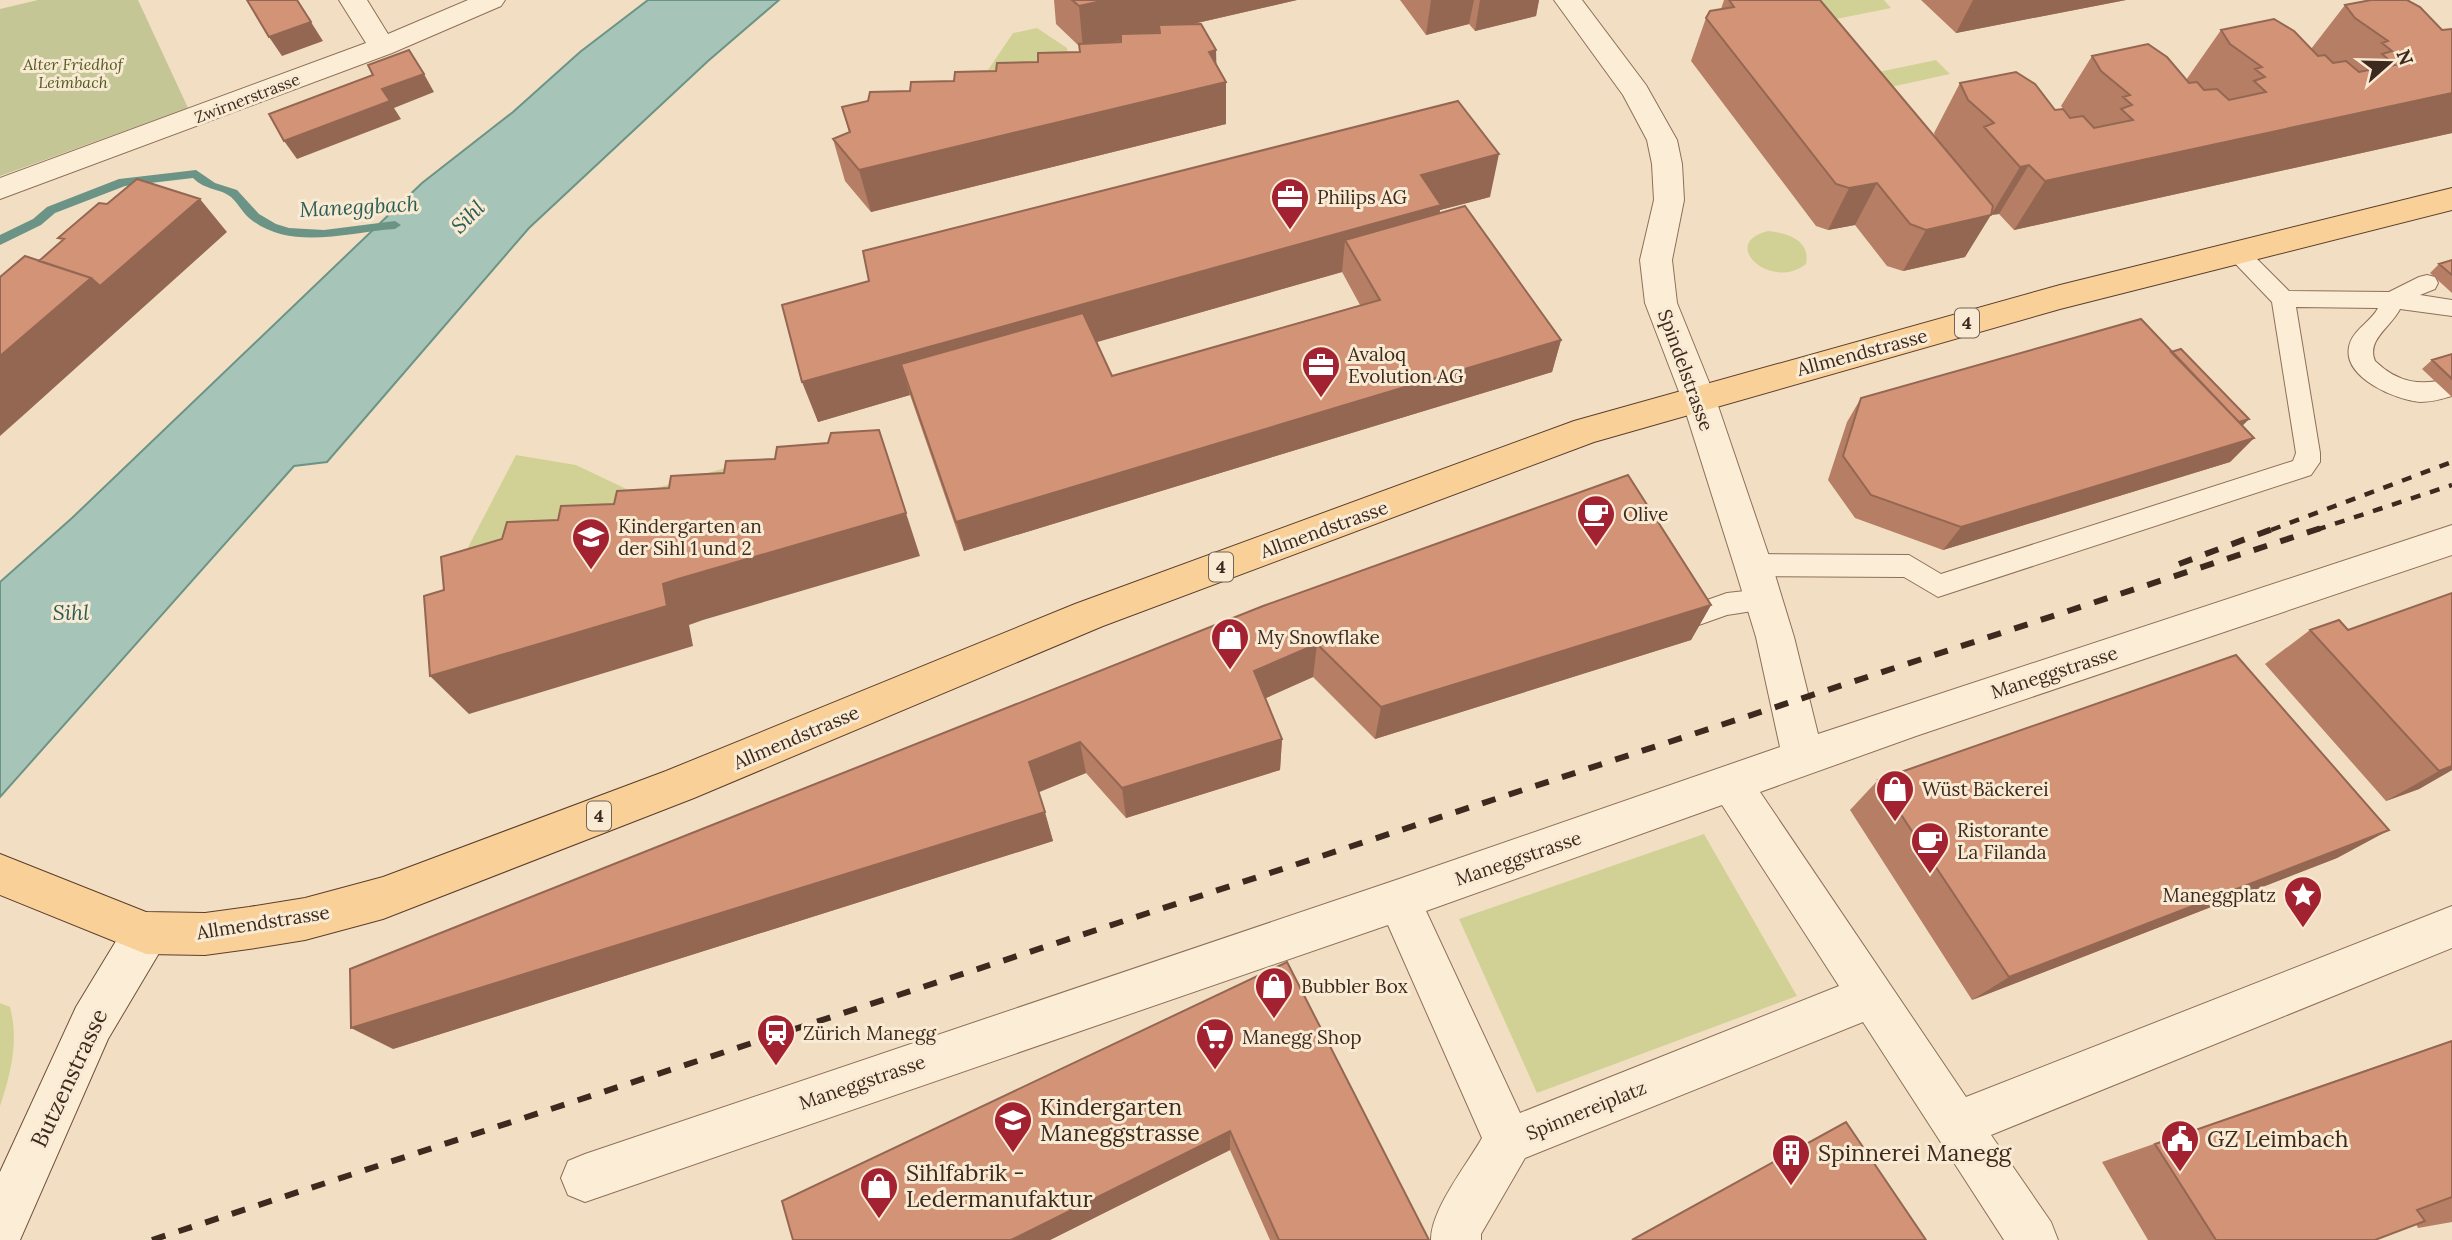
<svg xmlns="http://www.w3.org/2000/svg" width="2452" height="1240" font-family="Lora,serif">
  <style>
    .green { fill: #d1d196 }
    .cemetery { fill: #c5c695 }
    .water { fill: #a6c5b8; stroke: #6b9486; stroke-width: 2 }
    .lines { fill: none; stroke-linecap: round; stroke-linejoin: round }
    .stream { fill: #6b9486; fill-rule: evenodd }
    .lane-casing { stroke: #8e6f58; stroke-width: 2 }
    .street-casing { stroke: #8e6f58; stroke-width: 2 }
    .secondary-casing { stroke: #70503b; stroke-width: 2 }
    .primary-casing { stroke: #5c3d2c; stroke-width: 2 }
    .lane { fill: #fcedd7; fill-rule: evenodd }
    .street { fill: #fcedd7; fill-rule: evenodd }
    .secondary { fill: #fcedd7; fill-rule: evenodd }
    .primary { fill: #f8d098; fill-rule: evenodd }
    .rail-far1 { stroke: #3d291d; stroke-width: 4.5; stroke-dasharray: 10 10; stroke-linecap: butt }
    .rail { stroke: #3d291d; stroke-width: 6; stroke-dasharray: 14 14; stroke-linecap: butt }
    .wall { fill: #b57e65; fill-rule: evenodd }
    .shaded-wall { fill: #946753 }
    .building { fill: #d39376; stroke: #946753; stroke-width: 2 }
    .labels { text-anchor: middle; stroke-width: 6; stroke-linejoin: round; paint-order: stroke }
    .far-park-label { font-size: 16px; font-style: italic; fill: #535b22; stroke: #f9ead3 }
    .far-street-label { font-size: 16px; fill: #3d291d; stroke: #f9ead3 }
    .shield { fill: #f9ead3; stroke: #756354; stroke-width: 2 }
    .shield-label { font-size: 18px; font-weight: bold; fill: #3d291d }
    .poi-label { font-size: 19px; fill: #3d291d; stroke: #f9ead3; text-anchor: start }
    .street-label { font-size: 19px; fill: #3d291d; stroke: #f9ead3 }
    .water-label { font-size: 21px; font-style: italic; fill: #2b5e55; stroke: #f9ead3 }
    .near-street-label { font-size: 23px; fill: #3d291d; stroke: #f9ead3 }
    .near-poi-label { font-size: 23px; fill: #3d291d; stroke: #f9ead3; text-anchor: start }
  </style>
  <rect width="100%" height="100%" fill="#f2dfc3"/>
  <!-- green -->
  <path class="green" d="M1807,0h77l7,8 -65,13z
    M1037,28l30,20 4,19 -85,6 27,-40z
    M1936,60l14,14 -68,15 -13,-15z
    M1768,231c19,2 43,9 38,33 -35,28 -88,-21 -38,-33z
    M516,455l60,10 61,29 88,-26 25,33 -312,104z
    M1704,834l93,162 -260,97 -78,-174z
    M0,1003l10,4c9,33 1,67 -10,99z"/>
  <!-- cemetery -->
  <path class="cemetery" d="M38,0h100l50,108 -188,68v-167z"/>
  <!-- water -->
  <path class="water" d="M648,0h131l-71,61 -179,167 -202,234 -33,4 -294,331v-215l72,-64 350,-335 91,-71 67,-60z"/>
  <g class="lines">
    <!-- stream -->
    <path class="stream" d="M196,170l19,13 22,7 22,24 17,10 13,4 35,2 71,-9 6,4 -6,4c-48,3 -105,23 -146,-11 -7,-6 -11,-15 -18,-21 -11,-9 -25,-6 -38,-19l-68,8 -70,27 -14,12 -41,20v-10l33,-16 14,-12 72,-28z"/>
    <defs>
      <path id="lane" d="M2236,243l8,3 45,45 100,1 30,-15 8,-2 8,2 3,6 -3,6 -15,6 32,5v16l-52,-7c-9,18 -34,31 -25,52 24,23 46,25 77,17v18c-10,3 -21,6 -32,6 -24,-2 -77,-24 -71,-55 3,-17 22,-25 29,-39l-82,-1 24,146v9l-9,13 -373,122 -34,-20 -151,-1 -9,-4 -4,-7 4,-7 9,-4 156,1 32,19 352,-113 3,-8 -24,-151 -44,-46 -3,-5 3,-5z
        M1763,589l9,3 4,8 -4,8 -45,7 -48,17 -9,-3 -4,-8 4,-8 57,-20z"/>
      <path id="street" d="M339,0h28l21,34 80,-34h37l-4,6 -109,47 -392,146v-21l366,-135z
        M1554,0h28l64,85 31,55 5,24 2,36 -12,60 5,43 38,94 57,168 22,72 24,97 634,-209v30l-536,181 -156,56 206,305 486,-191v42l-461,187 60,87 7,18h-54l-141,-218 -338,136 -44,76v6h-50c0,-31 35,-74 51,-102l-94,-213 -803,277 -17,-7 -7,-17 7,-17 17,-7 814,-275 381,-132 -24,-110 -22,-72 -53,-168 -36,-94 -5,-43 14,-60 -2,-36 -5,-24 -24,-45zM1722,805l117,181 -319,127 -94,-202z"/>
      <path id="secondary" d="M146,912l16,6 6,15 -6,15 -54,91 -88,201h-20v-68l76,-165 54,-89z"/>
      <path id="primary" d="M2452,188v22l-392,99 -466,133 -491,184 -409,172 -311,121 -78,21 -56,9 -44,6 -59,-1 -146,-59v-41l146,58 59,1 44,-6 56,-9 78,-21 283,-106 409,-167 499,-183 486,-136z"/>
    </defs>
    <!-- lane casing -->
    <use href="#lane" class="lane-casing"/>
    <!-- street casing -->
    <use href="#street" class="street-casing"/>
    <!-- secondary casing -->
    <use href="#secondary" class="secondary-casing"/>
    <!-- primary casing -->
    <use href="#primary" class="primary-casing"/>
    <!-- lane -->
    <use href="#lane" class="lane"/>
    <!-- street -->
    <use href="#street" class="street"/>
    <!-- secondary -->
    <use href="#secondary" class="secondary"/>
    <!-- primary -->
    <use href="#primary" class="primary"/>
    <!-- rail-far1 -->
    <path class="rail-far1" d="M2271,530l181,-68
      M2316,530l136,-45"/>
    <!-- rail -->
    <path class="rail" d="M2179,564l96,-36
      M152,1240l2169,-712"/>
  </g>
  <!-- wall -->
  <path class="wall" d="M1054,0h243l-104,24 23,41 10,59 -355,88 -26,-31 -12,-42 16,-7 -7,-25 238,-55 -1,-6 -23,-22z
    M1400,0h139l-3,16 -61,15 -6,-7 -43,11z
    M1724,0h96l116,138 -2,-5 26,-50 95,27h9l-3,-4 31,-50 94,24 35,-50 90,19 34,-44 97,25 10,-1v104l-438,97 -15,-16 -9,1 -25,42 -62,14 -16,-5 -32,-41 -27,5 -12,-4 -125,-165 15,-43 15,-9z
    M1921,0h205l-170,33z
    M1490,197l-50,13v3l121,127 -9,32 -588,179 -54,-156 -92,27 -36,-117zM1342,272l18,33 -248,71 -16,-34z
    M2452,260v33l-22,-20 9,-9z
    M2171,352l78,67 -7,7 12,12 -24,24 -287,88 -88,-32 -27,-38 19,-58 14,-24z
    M2452,354v43l-30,-28 10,-9z
    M1711,605l-20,35 -316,99 -62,-62 -48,21 17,41 -2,31 -154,48 -40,-45 -48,19 15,49 -660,208 870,-443z
    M2310,630l142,140 -33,19 -33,12 -121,-137z
    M1878,780l511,50 -52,28 -365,142 -122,-190z
    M1287,962l142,278h-159l-40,-90 -180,90z
    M2452,1040v182l-34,6 -2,-4 -41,16h-227l-46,-78z"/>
  <!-- shaded-wall -->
  <path class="shaded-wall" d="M297,0l26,41 -41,15 -13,-19z
    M1106,0h191l-214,49 -4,-43z
    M1431,0h43l-5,24 -43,11z
    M1480,0h59l-3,16 -61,15z
    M1973,0h153l-170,33z
    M1216,50l1,34 9,-2v42l-355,88 -12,-42z
    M424,74l10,18 -40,16 7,11 -104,40 -13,-18 98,-52z
    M2452,93v40l-438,97 31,-49z
    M1499,154l-9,43 -50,13 -6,36 -89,-6 -3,32 -430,123 -11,-31 9,31 -92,27 -16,-40 619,-207z
    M2029,165l-30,49 -8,1 29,-48z
    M1877,183l-22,42 -27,5 21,-42z
    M200,199l27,33 -200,180 -27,-24v-32l91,-78z
    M1991,215l-26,42 -62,14 23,-41z
    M1561,340l-9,32 -588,179 -8,-29z
    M0,388l27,24 -27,24z
    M2249,419l-9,9 -25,1z
    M879,430l41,126 -217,64 -14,5 4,21 -224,68 -39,-38 233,-92z
    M2254,438l-24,24 -287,88 18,-23z
    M1711,605l-20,35 -316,99 6,-32z
    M1317,644l-4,33 -60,27 1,-33z
    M1282,739l-2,31 -154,48 -4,-30z
    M1080,742l6,31 -49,20 -8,-31z
    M2452,766v4l-33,19 -33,12 53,-30z
    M1045,812l8,29 -660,208 -42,-21z
    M2389,830l-52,28 -365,142 37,-23z
    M1230,1131v19l-180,90h-39z"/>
  <!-- building -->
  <path class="building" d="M247,0h50l14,22 -42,15z
    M1072,0h34l-27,6z
    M1729,0h91l173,206 -2,9 -65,15 -16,-6 -33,-41 -28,5 -13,-4 -130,-166 4,-7 24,-4z
    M2371,0h36l13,7 22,23 10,-1v64l-407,88 -16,-16 -9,2 -36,-40 10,-4 -26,-23 -8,-17 56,-11 19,12 20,26 8,-1 7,9 13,-2 11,12 39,-8 -12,-11 11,-4 -9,-8 7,-2 -29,-24 -9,-15 56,-12 19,13 22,26 8,-1 7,8 13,-1 12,11 37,-8 -12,-11 11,-4 -10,-8 7,-2 -32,-23 -9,-14 53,-11 20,12 24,25 7,-1 8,8 13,-2 13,11 36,-7 -13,-11 10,-3 -10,-8 6,-2 -33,-23 -10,-13z
    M1201,24l15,26 -7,2 17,30 -367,88 -26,-31 17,-7 -8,-25 26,-6 2,-9 40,-1 1,-9 43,-1 1,-9 41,-1 1,-8 41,-1v-9l42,-1 -1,-8 42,-2v-8l39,-1 -1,-8z
    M409,50l15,24 -42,15 8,12 -106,40 -15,-27 104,-39 -5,-10z
    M1458,101l41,53 -78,21 20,30 -639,177 -20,-77 87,-24 -6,-30z
    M137,179l63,20 -100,87 -9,-8 -52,-17 25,-22 -6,-1 41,-35 8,1z
    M1465,206l96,134 -605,182 -55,-158 182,-51 29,63 268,-76 -35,-60z
    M25,256l66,22 -91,78v-79z
    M2452,260v15l-13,-11z
    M2141,319l113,119 -293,89 -90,-32 -28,-39 18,-58z
    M2181,349l68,70 -10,3 -68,-70z
    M2452,354v25l-20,-19z
    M879,430l27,83 -228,66 -15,5 4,22 -237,70 -6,-80 20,-6 -3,-33 61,-18 5,-17 51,-2 3,-14 53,-2 3,-13 52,-3 2,-12 53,-3 2,-12 49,-2 2,-12 51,-4 3,-10z
    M1628,475l83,130 -330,102 -64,-63 -63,27 28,68 -160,49 -42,-46 -51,20 16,50 -694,216 -1,-59 913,-363z
    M2452,593v173l-13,5 -129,-141 29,-10 9,10z
    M2236,655l153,175 -380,147 -131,-197z
    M1287,962l142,278h-150l-49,-109 -219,109h-218l-11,-39z
    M2452,1041v156l-35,13 8,11 -50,19h-159l-61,-96z
    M1846,1122l80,118h-294z"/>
  <!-- icons -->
  <defs>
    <symbol id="office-pin" viewBox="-11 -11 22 30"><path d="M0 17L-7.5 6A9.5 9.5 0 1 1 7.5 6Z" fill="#a32231" stroke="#f9ead3"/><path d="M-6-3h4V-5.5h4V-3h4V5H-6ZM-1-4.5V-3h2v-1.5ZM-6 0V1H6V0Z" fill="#fff"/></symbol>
    <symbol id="cafe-pin" viewBox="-11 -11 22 30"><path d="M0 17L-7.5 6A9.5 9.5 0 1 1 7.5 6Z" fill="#a32231" stroke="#f9ead3"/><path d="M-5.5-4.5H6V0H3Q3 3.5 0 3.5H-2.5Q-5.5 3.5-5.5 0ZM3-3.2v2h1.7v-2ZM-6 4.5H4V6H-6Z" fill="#fff"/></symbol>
    <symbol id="school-pin" viewBox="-11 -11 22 30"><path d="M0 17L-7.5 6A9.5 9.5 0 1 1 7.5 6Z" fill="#a32231" stroke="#f9ead3"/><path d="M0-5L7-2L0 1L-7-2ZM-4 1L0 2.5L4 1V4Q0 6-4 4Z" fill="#fff"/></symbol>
    <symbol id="shop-pin" viewBox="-11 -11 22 30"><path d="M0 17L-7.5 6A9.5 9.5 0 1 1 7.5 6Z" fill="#a32231" stroke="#f9ead3"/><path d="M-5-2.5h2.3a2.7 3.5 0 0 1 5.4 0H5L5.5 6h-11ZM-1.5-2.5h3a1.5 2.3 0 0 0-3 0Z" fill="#fff"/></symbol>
    <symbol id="sight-pin" viewBox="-11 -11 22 30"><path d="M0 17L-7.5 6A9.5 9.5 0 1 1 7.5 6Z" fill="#a32231" stroke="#f9ead3"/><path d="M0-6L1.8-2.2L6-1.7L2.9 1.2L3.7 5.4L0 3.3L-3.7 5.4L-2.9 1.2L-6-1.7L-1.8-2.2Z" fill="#fff"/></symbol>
    <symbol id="station-pin" viewBox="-11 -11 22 30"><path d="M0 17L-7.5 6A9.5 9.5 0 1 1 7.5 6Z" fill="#a32231" stroke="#f9ead3"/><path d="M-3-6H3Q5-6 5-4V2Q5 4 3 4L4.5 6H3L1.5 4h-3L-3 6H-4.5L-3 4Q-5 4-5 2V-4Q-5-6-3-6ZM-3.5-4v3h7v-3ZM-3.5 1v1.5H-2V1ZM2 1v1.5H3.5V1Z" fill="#fff"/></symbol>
    <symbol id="supermarket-pin" viewBox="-11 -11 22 30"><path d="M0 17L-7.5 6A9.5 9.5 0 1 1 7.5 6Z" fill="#a32231" stroke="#f9ead3"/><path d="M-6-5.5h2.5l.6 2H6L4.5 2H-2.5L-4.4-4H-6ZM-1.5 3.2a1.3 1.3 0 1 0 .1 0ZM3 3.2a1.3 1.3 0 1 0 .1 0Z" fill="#fff"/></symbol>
    <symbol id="civic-pin" viewBox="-11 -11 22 30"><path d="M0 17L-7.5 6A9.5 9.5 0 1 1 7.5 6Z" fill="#a32231" stroke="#f9ead3"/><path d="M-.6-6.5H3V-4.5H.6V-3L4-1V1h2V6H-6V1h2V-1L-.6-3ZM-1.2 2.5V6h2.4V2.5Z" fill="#fff"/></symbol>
    <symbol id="building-pin" viewBox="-11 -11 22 30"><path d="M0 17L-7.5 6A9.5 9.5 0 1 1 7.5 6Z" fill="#a32231" stroke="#f9ead3"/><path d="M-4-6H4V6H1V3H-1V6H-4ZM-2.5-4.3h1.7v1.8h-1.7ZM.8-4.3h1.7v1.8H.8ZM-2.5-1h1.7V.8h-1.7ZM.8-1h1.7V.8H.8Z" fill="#fff"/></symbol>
  </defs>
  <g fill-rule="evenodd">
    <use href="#office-pin" x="1268" y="175" width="44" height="60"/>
    <use href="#office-pin" x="1299" y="343" width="44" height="60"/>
    <use href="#cafe-pin" x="1574" y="492" width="44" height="60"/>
    <use href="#school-pin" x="569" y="515" width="44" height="60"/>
    <use href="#shop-pin" x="1208" y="615" width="44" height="60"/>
    <use href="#shop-pin" x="1873" y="767" width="44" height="60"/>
    <use href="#cafe-pin" x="1908" y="819" width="44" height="60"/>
    <use href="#sight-pin" x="2281" y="873" width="44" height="60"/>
    <use href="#shop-pin" x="1252" y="964" width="44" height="60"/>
    <use href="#station-pin" x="754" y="1011" width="44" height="60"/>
    <use href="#supermarket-pin" x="1193" y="1015" width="44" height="60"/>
    <use href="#school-pin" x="991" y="1098" width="44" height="60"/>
    <use href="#civic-pin" x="2158" y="1117" width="44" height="60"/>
    <use href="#building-pin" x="1769" y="1131" width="44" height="60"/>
    <use href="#shop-pin" x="857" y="1164" width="44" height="60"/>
  </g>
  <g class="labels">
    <!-- far-park labels -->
    <g class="far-park-label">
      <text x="73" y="70">Alter Friedhof<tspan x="73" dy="18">Leimbach</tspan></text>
    </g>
    <!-- far-street labels -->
    <g class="far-street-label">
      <text transform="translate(247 98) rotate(-21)" y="6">Zwirnerstrasse</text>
    </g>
    <!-- shield labels -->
    <g class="shield">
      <rect x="1955" y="308.5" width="24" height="29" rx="5"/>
      <rect x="1209" y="552.5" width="24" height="29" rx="5"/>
      <rect x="587" y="801.5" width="24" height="29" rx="5"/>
    </g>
    <g class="shield-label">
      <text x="1967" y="329">4</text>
      <text x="1221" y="573">4</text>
      <text x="599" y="822">4</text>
    </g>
    <!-- poi labels -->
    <g class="poi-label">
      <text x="1317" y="204">Philips AG</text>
      <text x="1348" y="361">Avaloq<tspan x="1348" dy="22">Evolution AG</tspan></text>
      <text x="1623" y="521">Olive</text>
      <text x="618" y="533">Kindergarten an<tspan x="618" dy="22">der Sihl 1 und 2</tspan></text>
      <text x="1257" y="644">My Snowflake</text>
      <text x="1922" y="796">Wüst Bäckerei</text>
      <text x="1957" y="837">Ristorante<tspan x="1957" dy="22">La Filanda</tspan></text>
      <text x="2276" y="902" text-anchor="end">Maneggplatz</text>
      <text x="1301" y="993">Bubbler Box</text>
      <text x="803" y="1040">Zürich Manegg</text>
      <text x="1242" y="1044">Manegg Shop</text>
    </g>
    <!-- street labels -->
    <g class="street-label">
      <text transform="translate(1862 352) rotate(-15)" y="7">Allmendstrasse</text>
      <text transform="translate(1686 370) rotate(70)" y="7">Spindelstrasse</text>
      <text transform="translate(1324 529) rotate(-20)" y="7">Allmendstrasse</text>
      <text transform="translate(2054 672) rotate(-18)" y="7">Maneggstrasse</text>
      <text transform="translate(796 737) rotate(-23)" y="7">Allmendstrasse</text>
      <text transform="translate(1518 858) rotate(-19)" y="7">Maneggstrasse</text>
      <text transform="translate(263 922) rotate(-9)" y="7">Allmendstrasse</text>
      <text transform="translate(862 1082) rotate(-19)" y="7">Maneggstrasse</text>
      <text transform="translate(1586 1110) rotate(-22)" y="7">Spinnereiplatz</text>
    </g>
    <!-- water labels -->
    <g class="water-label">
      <text transform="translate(359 207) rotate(-3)" y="7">Maneggbach</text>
      <text transform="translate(468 217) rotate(-44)" y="7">Sihl</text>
      <text x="71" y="620">Sihl</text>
    </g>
    <!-- near-street labels -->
    <g class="near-street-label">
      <text transform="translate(69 1078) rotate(-65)" y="8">Butzenstrasse</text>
    </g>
    <!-- near-poi labels -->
    <g class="near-poi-label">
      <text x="1040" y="1115">Kindergarten<tspan x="1040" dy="26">Maneggstrasse</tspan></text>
      <text x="2207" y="1147">GZ Leimbach</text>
      <text x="1818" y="1161">Spinnerei Manegg</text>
      <text x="906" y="1181">Sihlfabrik -<tspan x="906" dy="26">Ledermanufaktur</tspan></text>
    </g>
  </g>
  <!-- north arrow -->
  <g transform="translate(2389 63) rotate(70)" stroke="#f9ead3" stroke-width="5" paint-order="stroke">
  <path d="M0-5L12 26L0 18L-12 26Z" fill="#3d291d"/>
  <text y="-10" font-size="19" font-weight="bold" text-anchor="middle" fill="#3d291d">N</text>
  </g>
</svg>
